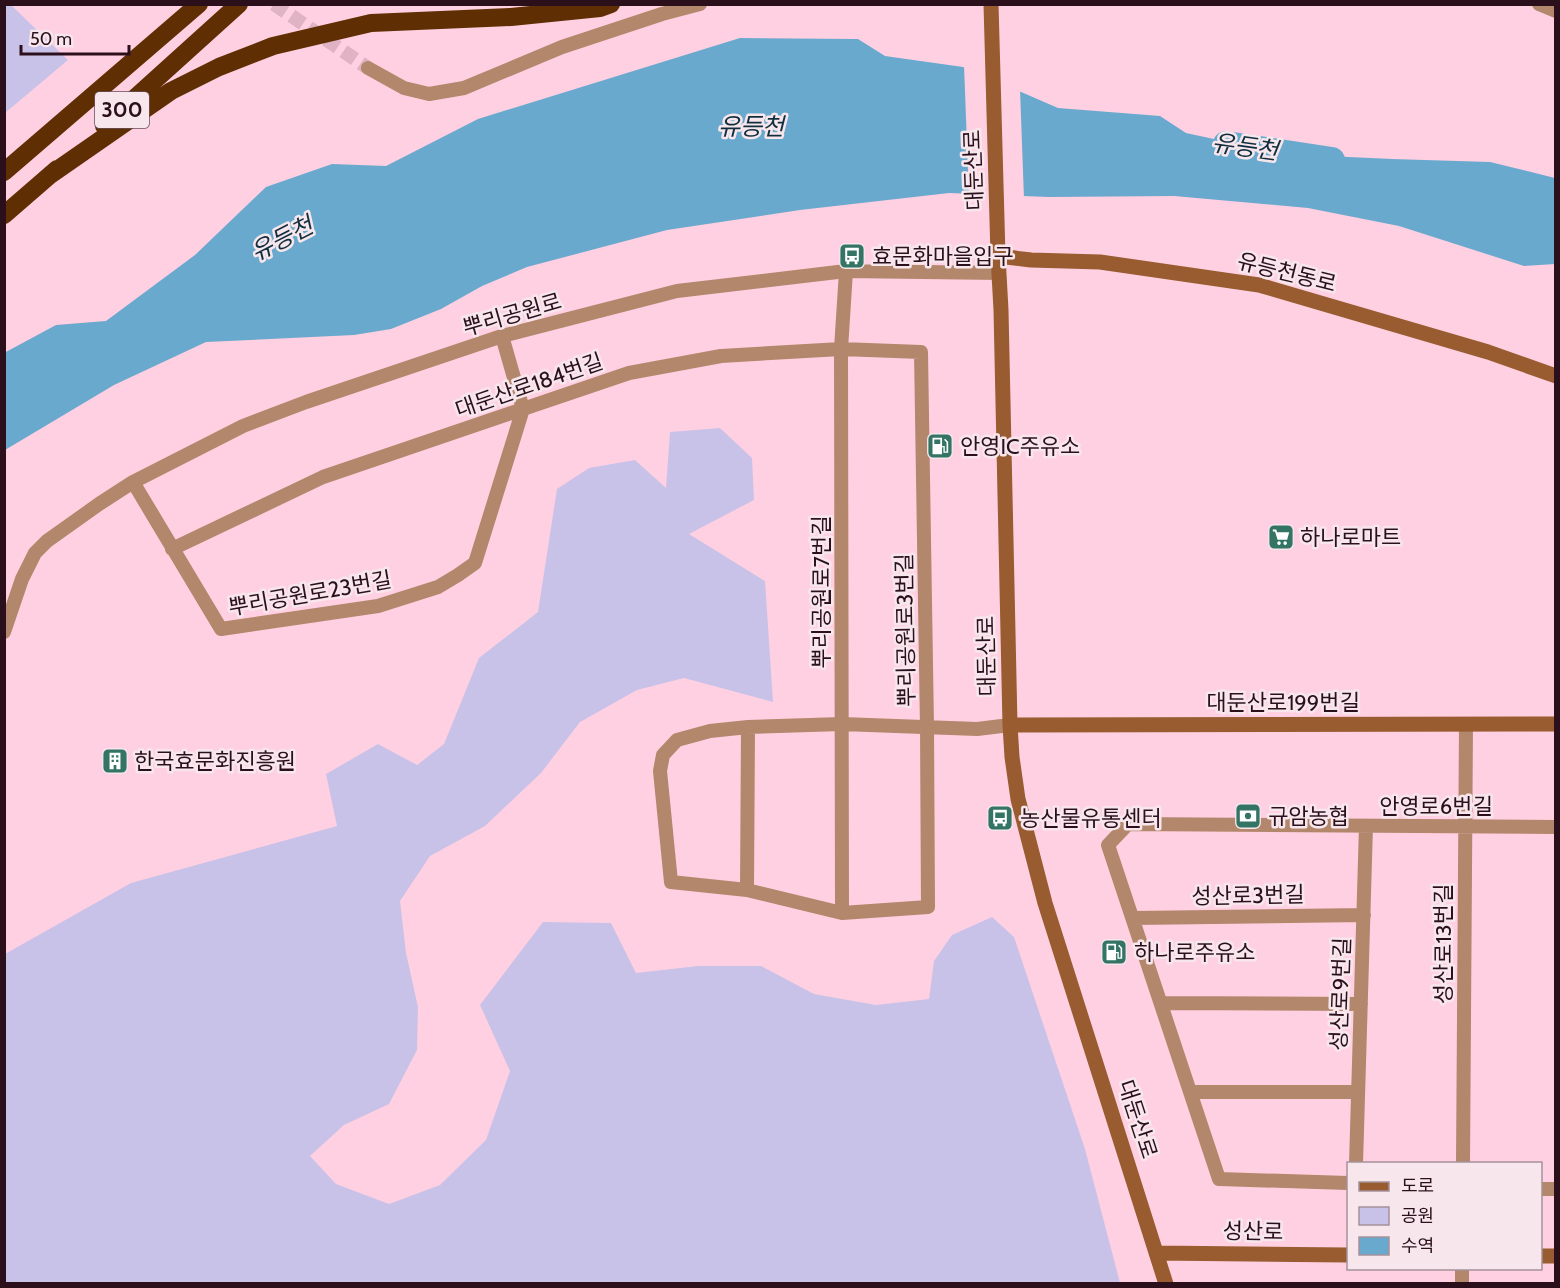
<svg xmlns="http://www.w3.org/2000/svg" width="1560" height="1288" font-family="Cabin,'Noto Sans KR',sans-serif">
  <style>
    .green { fill: #c9c2e8 }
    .water { fill: #69a9ce }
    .pier { fill: #ffd0e1 }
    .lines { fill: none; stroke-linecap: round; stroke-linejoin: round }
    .river { stroke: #69a9ce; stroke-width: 26 }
    .minor-tunnel { stroke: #dfb3c3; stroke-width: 14; stroke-dasharray: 14 7; stroke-linecap: butt }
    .minor { stroke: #b2876c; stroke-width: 14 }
    .secondary { stroke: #985c30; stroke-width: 15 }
    .motorway { stroke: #5f2e03; stroke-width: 18 }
    .labels { text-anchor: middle; stroke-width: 5; stroke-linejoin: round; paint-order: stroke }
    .shield { fill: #f7e7ed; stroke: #68505b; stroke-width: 1.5 }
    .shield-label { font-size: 21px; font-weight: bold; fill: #2b101c }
    .street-label { font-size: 22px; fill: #2b101c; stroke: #f7e7ed }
    .poi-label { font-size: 22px; fill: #2b101c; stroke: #f7e7ed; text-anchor: start }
    .water-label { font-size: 24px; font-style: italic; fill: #102e3e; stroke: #f7e7ed }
  </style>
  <rect width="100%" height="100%" fill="#ffd0e1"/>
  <!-- green -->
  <path class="green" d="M5,4l6,1 57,55 -63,53z
    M720,428l32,30 2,42 -65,34 76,47 8,121 -89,-24 -47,12 -57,32 -39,51 -56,53 -55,30 -30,45 6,52 12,54 -1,43 -28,54 -45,21 -34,31 26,28 53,20 51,-19 46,-45 24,-69 -30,-66 63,-83 68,1 25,50 62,-7h63l53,28 62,11 53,-6 5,-38 18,-26 40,-18 22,20 71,212 35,134h-1115v-329l126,-71 206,-57 -11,-52 52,-30 39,21 27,-21 35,-86 59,-46 19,-123 32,-21 46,-8 31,28 4,-56z"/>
  <!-- water -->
  <path class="water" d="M740,38l118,1 27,17 78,11 95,41 102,8 26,17 98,21 108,5 98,3 65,16v86l-31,2 -125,-40 -91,-18 -134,-12 -125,1 -100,-4 -149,17 -133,20 -140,37 -45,19 -41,23 -50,20 -37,6 -148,7 -92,43 -109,65 -1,-97 52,-28 50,-4 89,-66 71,-68 66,-23 54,2 92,-47z"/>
  <!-- pier -->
  <path class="pier" d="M964,65l56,24 4,110 -55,-2z"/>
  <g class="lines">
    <!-- river -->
    <path class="river" d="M1226,144l106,16"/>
    <!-- minor-tunnel -->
    <path class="minor-tunnel" d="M274,4l94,64"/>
    <!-- minor -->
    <path class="minor" d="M1539,4l17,7
      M368,68l36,20 25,6 35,-6 98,-41 100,-33 38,-10
      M133,482l88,147 157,-23 60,-19 20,-12 17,-12 48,-154 -21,-73
      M172,549l151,-72 306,-104 92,-17 120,-7 80,3 6,375 1,180 -86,6 -95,-23 -76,-8 -11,-111 3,-16 14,-15 33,-9 38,-4 94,-3 135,5 33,-4
      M4,632l18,-53 13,-26 12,-12 52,-37 34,-22 110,-56 63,-24 196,-66 175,-45 169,-20 153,2
      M747,890l1,-163
      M842,913l-1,-564 5,-78
      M1133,918l231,-3
      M1161,1003l200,1
      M1190,1092h168
      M1356,1164l10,-338
      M1463,1164l3,-440
      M1348,1183l-129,-4 -111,-334 20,-21 428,3
      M1540,1189h16
      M1462,1268v16"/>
    <!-- secondary -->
    <path class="secondary" d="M991,4l7,252 3,54 9,415 2,32 6,42 27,104 121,381
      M998,256l33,4 69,2 159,23 229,67 68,24
      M1010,725l546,-1
      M1156,1253l192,2
      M1540,1256h16"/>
    <!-- motorway -->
    <path class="motorway" d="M104,126l135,-122
      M4,172l195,-168
      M50,175l121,-84 48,-24 54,-21 98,-23 140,-6 89,-9 11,-4
      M4,215l53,-46"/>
  </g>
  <!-- icons -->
  <defs>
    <symbol id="bus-square" viewBox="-11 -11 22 22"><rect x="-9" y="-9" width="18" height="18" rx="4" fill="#337464" stroke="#f7e7ed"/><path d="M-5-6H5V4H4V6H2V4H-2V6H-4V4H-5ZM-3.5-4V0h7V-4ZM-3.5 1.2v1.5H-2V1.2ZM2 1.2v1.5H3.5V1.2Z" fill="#fff"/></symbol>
    <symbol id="fuel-square" viewBox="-11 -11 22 22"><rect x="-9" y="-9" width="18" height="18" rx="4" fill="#337464" stroke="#f7e7ed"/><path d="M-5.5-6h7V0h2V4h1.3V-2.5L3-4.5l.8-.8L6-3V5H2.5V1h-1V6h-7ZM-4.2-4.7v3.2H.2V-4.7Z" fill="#fff"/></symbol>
    <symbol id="supermarket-square" viewBox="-11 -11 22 22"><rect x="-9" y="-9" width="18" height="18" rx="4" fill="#337464" stroke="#f7e7ed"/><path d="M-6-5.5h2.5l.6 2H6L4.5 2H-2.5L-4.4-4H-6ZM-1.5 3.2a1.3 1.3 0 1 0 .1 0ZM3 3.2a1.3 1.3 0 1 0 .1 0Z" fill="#fff"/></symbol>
    <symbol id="building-square" viewBox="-11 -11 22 22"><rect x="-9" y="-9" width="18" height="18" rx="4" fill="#337464" stroke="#f7e7ed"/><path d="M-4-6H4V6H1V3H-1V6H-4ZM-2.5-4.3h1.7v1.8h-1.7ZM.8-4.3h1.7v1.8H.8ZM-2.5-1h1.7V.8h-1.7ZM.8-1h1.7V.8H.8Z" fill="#fff"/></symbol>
    <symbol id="bank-square" viewBox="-11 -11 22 22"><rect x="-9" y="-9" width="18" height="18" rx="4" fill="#337464" stroke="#f7e7ed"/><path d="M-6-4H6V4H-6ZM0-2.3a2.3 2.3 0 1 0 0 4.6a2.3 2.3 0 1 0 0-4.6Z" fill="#fff"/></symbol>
  </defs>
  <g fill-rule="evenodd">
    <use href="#bus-square" x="837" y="241" width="30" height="30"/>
    <use href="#fuel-square" x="925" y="431" width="30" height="30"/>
    <use href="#supermarket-square" x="1266" y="522" width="30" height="30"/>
    <use href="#building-square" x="100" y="746" width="30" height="30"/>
    <use href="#bank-square" x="1233" y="801" width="30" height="30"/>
    <use href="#bus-square" x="985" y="803" width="30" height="30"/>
    <use href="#fuel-square" x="1099" y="937" width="30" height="30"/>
  </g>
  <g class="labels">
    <!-- shield labels -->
    <rect class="shield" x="95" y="92" width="54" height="36" rx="4.5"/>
    <g class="shield-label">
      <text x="122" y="117">300</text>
    </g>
    <!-- street labels -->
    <g class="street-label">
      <text transform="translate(973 170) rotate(-92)" y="8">대둔산로</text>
      <text transform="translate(1287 272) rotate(14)" y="8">유등천동로</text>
      <text transform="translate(512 314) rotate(-16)" y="8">뿌리공원로</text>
      <text transform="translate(529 385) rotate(-19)" y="8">대둔산로184번길</text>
      <text transform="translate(821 592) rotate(-90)" y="8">뿌리공원로7번길</text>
      <text transform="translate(310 593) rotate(-10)" y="8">뿌리공원로23번길</text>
      <text transform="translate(905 630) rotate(-91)" y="8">뿌리공원로3번길</text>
      <text transform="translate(986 656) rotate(-91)" y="8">대둔산로</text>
      <text x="1283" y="710">대둔산로199번길</text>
      <text x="1436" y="814">안영로6번길</text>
      <text transform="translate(1248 895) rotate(-1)" y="8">성산로3번길</text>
      <text transform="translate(1443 944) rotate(-90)" y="8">성산로13번길</text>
      <text transform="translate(1340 994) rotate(-88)" y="8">성산로9번길</text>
      <text transform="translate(1138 1119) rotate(72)" y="8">대둔산로</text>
      <text transform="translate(1253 1231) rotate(1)" y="8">성산로</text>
    </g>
    <!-- poi labels -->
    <g class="poi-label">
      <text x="872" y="264">효문화마을입구</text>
      <text x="960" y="454">안영IC주유소</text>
      <text x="1300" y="545">하나로마트</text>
      <text x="134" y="769">한국효문화진흥원</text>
      <text x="1268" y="824">규암농협</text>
      <text x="1020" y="826">농산물유통센터</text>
      <text x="1134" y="960">하나로주유소</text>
    </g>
    <!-- water labels -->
    <g class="water-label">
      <text x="751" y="135">유등천</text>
      <text transform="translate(1245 147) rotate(8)" y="8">유등천</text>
      <text transform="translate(282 239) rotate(-27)" y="8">유등천</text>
    </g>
  </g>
  <!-- border -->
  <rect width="1560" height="1288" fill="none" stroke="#2b101c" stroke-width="12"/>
  <!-- legend -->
  <rect x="1347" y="1162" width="195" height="108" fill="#f7e7ed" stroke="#a59199" stroke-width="1.5"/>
  <rect x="1359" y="1182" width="30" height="9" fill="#985c30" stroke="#a59199" stroke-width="1.5"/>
  <text x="1401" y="1192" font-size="18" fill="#2b101c">도로</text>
  <rect x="1359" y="1207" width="30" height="18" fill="#c9c2e8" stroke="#a59199" stroke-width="1.5"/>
  <text x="1401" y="1222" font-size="18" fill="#2b101c">공원</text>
  <rect x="1359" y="1237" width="30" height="18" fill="#69a9ce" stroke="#a59199" stroke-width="1.5"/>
  <text x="1401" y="1252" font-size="18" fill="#2b101c">수역</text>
  <!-- scale -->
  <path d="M21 45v9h108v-9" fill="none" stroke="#2b101c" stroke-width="3"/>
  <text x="30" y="45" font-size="18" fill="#2b101c" stroke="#f7e7ed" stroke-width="4.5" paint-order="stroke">50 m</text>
</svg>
